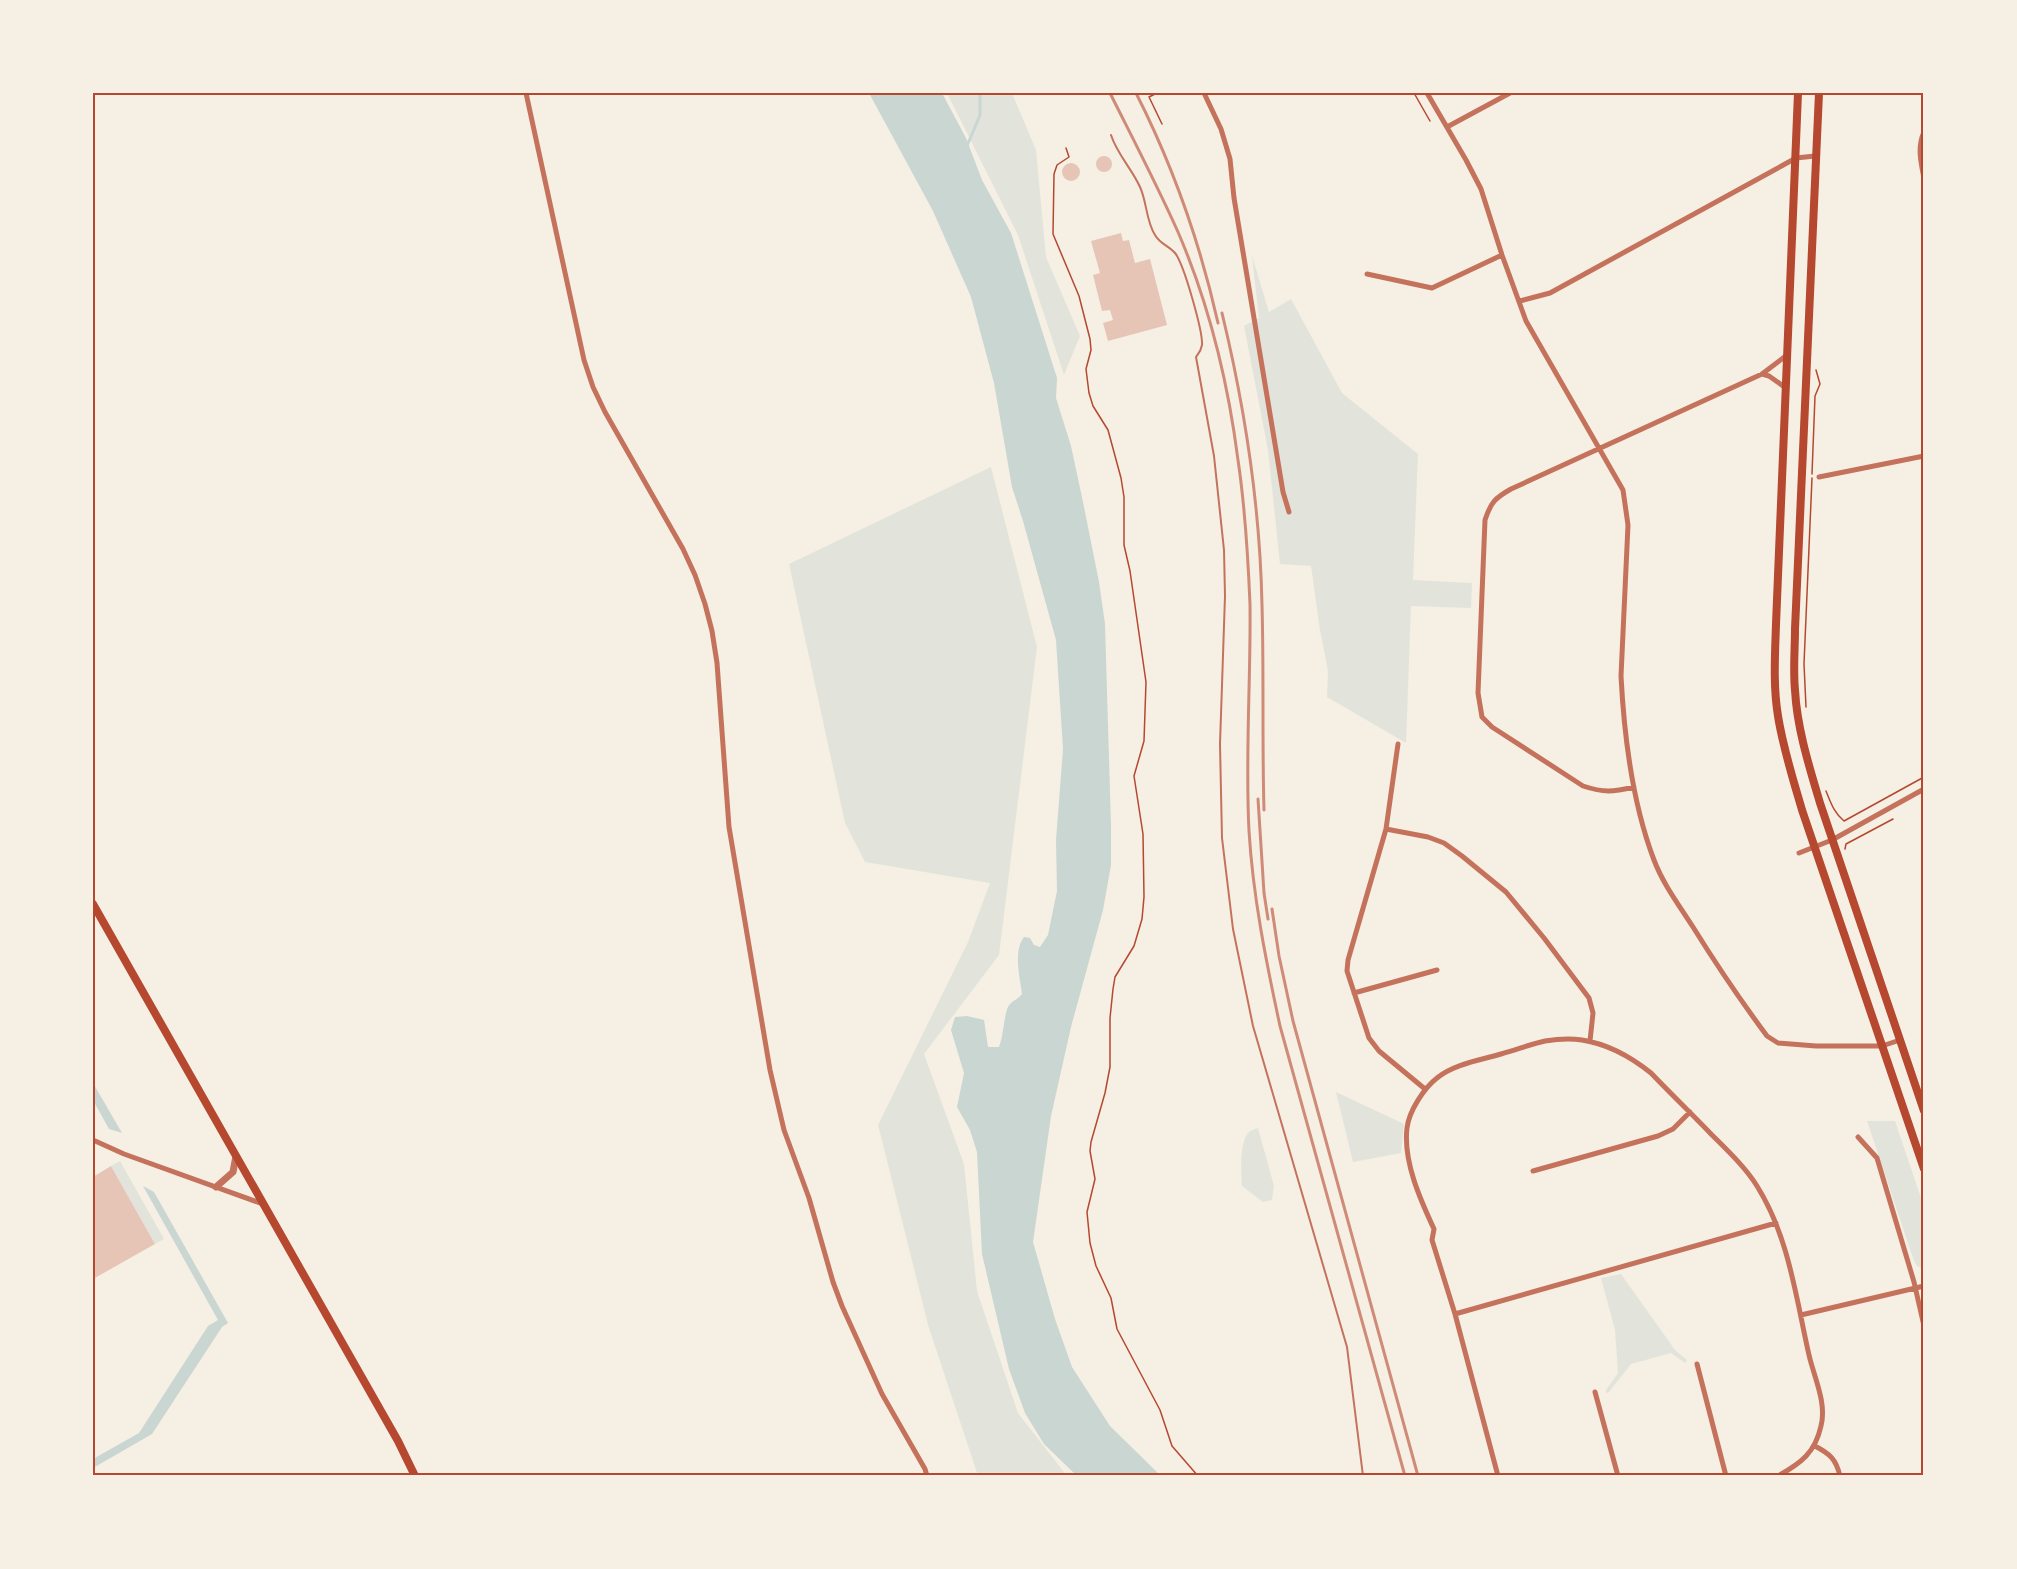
<svg xmlns="http://www.w3.org/2000/svg" width="2017" height="1569" font-family="'Public Sans',sans-serif">
  <style>
    .green { fill: #e2e4dc }
    .water { fill: #c9d6d2 }
    .lines { fill: none; stroke-linecap: round; stroke-linejoin: round }
    .stream { stroke: #c9d6d2; stroke-width: 3 }
    .building { fill: #e6c5b7 }
    .path { stroke: #b5482f; stroke-width: 1.5 }
    .service { stroke: #c5725c; stroke-width: 2 }
    .minor { stroke: #c5725c; stroke-width: 5 }
    .tertiary { stroke: #c5725c; stroke-width: 7 }
    .secondary { stroke: #b5482f; stroke-width: 8 }
    .trunk { stroke: #b5482f; stroke-width: 8 }
    .rail { stroke: #cf8b77; stroke-width: 3 }
    .neatline { fill: none; stroke: #b5482f; stroke-width: 2 }
  </style>
  <rect width="100%" height="100%" fill="#f6efe4"/>
  <!-- green -->
  <path class="green" d="M947,93h65l24,57 10,107 34,79 -16,39 -46,-140z
    M1252,256l17,56 22,-13 51,94 76,61 -5,126 59,3 -1,25 -60,-2 -5,137 -79,-46 1,-26 -8,-41 -9,-64 -31,-2 -12,-114 -24,-124 15,-8z
    M991,467l46,180 -38,308 -75,99 40,110 13,127 41,122 49,63h-89l-50,-151 -50,-200 90,-183 22,-59 -125,-21 -20,-39 -56,-259z
    M1336,1092l68,32 -3,29 -48,9z
    M1867,1121h28l29,86v62l-7,-3 -3,-5z
    M1258,1128l16,58 -2,14 -9,2 -21,-16c-1,-13 -3,-44 7,-54 1,-1 8,-4 9,-4z
    M120,1161l44,78 -9,5 -44,-78z
    M1621,1274l54,76 12,10 -2,3 -14,-10 -40,11 -22,28 -3,1v-3l12,-17 -3,-43 -14,-52z"/>
  <!-- water -->
  <path class="water" d="M869,93h73l24,45 16,42 29,53 46,145 -1,20 15,48 12,56 16,80 6,42 6,202v39l-8,45 -32,117 -20,89 -18,126 22,77 17,48 38,59 51,50h-84l-33,-32 -19,-31 -16,-44 -27,-115 -5,-102 -7,-22 -13,-23 7,-34 -13,-43 4,-13 12,-1 17,4 4,27h11c5,-12 5,-37 11,-43 4,-4 8,-5 12,-10 -2,-16 -9,-43 2,-57l6,1 4,7 6,2 8,-12 9,-44 -1,-51 7,-91 -7,-109 -33,-119 -11,-34 -18,-104 -23,-86 -38,-86z
    M93,1083l29,50 -13,-4 -16,-29z
    M143,1186l11,6 74,131 -6,4 -70,107 -59,34v-9l46,-26 69,-107 10,-6z"/>
  <g class="lines">
    <!-- stream -->
    <path class="stream" d="M967,146l13,-31v-22"/>
  </g>
  <!-- building -->
  <path class="building" d="M1096 164a8 8 0 1 1 16 0a8 8 0 1 1-16 0Z
    M1062 172a9 9 0 1 1 18 0a9 9 0 1 1-18 0Z
    M1121,233l2,8 6,-1 6,23 15,-4 17,66 -59,16 -5,-18 10,-3 -3,-10 -8,1 -9,-36 7,-2 -9,-32z
    M111,1166l44,78 -62,35v-102z"/>
  <g class="lines">
    <!-- path -->
    <path class="path" d="M1157,93l-8,4 13,27
      M1414,93l16,28
      M1066,148l3,9 -12,8 -3,9 -1,60 26,62 11,43 1,11 -5,19 3,24 4,13 15,24 13,48 3,19v48l6,26 16,111 -2,59 -10,35 9,58 1,63 -2,22 -8,27 -19,31 -2,12 -3,29v49l-5,26 -14,49 -1,9 5,28 -8,33 3,31 6,23 15,32 6,31 43,81 12,36 26,30
      M1812,474l3,-78 5,-12 -4,-14
      M1806,707l-2,-43 8,-186
      M1826,791c5,12 8,22 18,30l80,-44
      M1845,849l1,-5 47,-25"/>
    <!-- service -->
    <path class="service" d="M1111,135c6,19 21,34 29,52 7,15 6,34 15,48 5,9 14,11 20,18 9,11 28,79 27,92 -1,6 -3,8 -6,12l18,99 10,94 1,46 -5,148 1,48 1,46 11,91 20,97 94,321 16,129"/>
    <!-- minor -->
    <path class="minor" d="M526,93l58,267 9,27 12,25 78,137 12,26 10,29 7,27 5,32 12,164 41,243 14,60 25,68 24,84 9,24 40,88 43,75 2,7
      M1204,93l17,36 9,30 4,39 49,294 6,20
      M1427,93l39,67 15,29 21,66 24,66 97,169 5,35 -7,151c3,58 12,129 33,184 9,24 25,45 39,67 23,37 48,74 74,109l11,7 38,3h66l18,-6
      M1447,127l63,-34
      M1924,132c-7,15 -3,31 0,46
      M1367,274l65,14 70,-33
      M1520,301l30,-8 246,-135 19,-2
      M1762,374l7,2 17,12
      M1819,477l105,-21
      M1398,744l-12,85 -38,131 -1,11 22,67 10,13 46,38
      M1634,787c-21,5 -30,6 -51,-1l-91,-59 -10,-10 -4,-24 7,-173c6,-18 10,-22 26,-31l251,-115 25,-19
      M1386,829l42,8 16,6 18,13 44,36 38,46 45,60 4,15 -3,28
      M1799,853l33,-13 92,-51
      M1354,993l83,-23
      M1858,1137l19,21 37,124 10,44
      M93,1140l31,14 139,50
      M1533,1171l125,-35 15,-7 17,-17
      M1455,1314l321,-91
      M1801,1315l123,-29
      M1697,1364l29,112
      M1595,1392l23,84
      M1815,1446c15,8 21,13 25,30
      M1498,1476l-43,-162 -23,-74 2,-11c-14,-30 -31,-68 -27,-101 2,-17 17,-40 30,-50 17,-14 44,-18 64,-24 15,-4 30,-10 44,-13 12,-2 25,-3 37,-1 26,4 49,17 69,33 20,21 41,41 61,62 16,16 33,32 45,51 32,51 39,112 52,169 5,22 18,48 12,71 -6,27 -20,37 -43,50"/>
    <!-- tertiary -->
    <path class="tertiary" d="M216,1187l17,-15 3,-16"/>
    <!-- secondary -->
    <path class="secondary" d="M93,904l305,537 17,35"/>
    <!-- trunk -->
    <path class="trunk" d="M1798,93l-22,531c-1,31 -3,62 2,92 5,32 15,63 24,94l122,359
      M1819,93l-24,536c0,20 -2,41 0,61 2,38 14,76 25,113l104,308"/>
    <!-- rail -->
    <path class="rail" d="M1110,93c23,46 47,92 68,139 31,72 50,150 60,228 7,47 10,96 12,144 1,75 -5,151 -1,227 4,66 17,130 31,195l125,450
      M1136,93c37,73 64,150 82,230
      M1222,313c23,95 38,194 40,292 2,69 0,137 2,205
      M1258,799l6,94 4,26
      M1272,909l7,47 14,65 125,455"/>
  </g>
  <!-- border -->
  <rect width="2017" height="1569" fill="none" stroke="#f6efe4" stroke-width="189"/>
  <rect x="94" y="94" width="1828" height="1380" class="neatline"/>
</svg>
